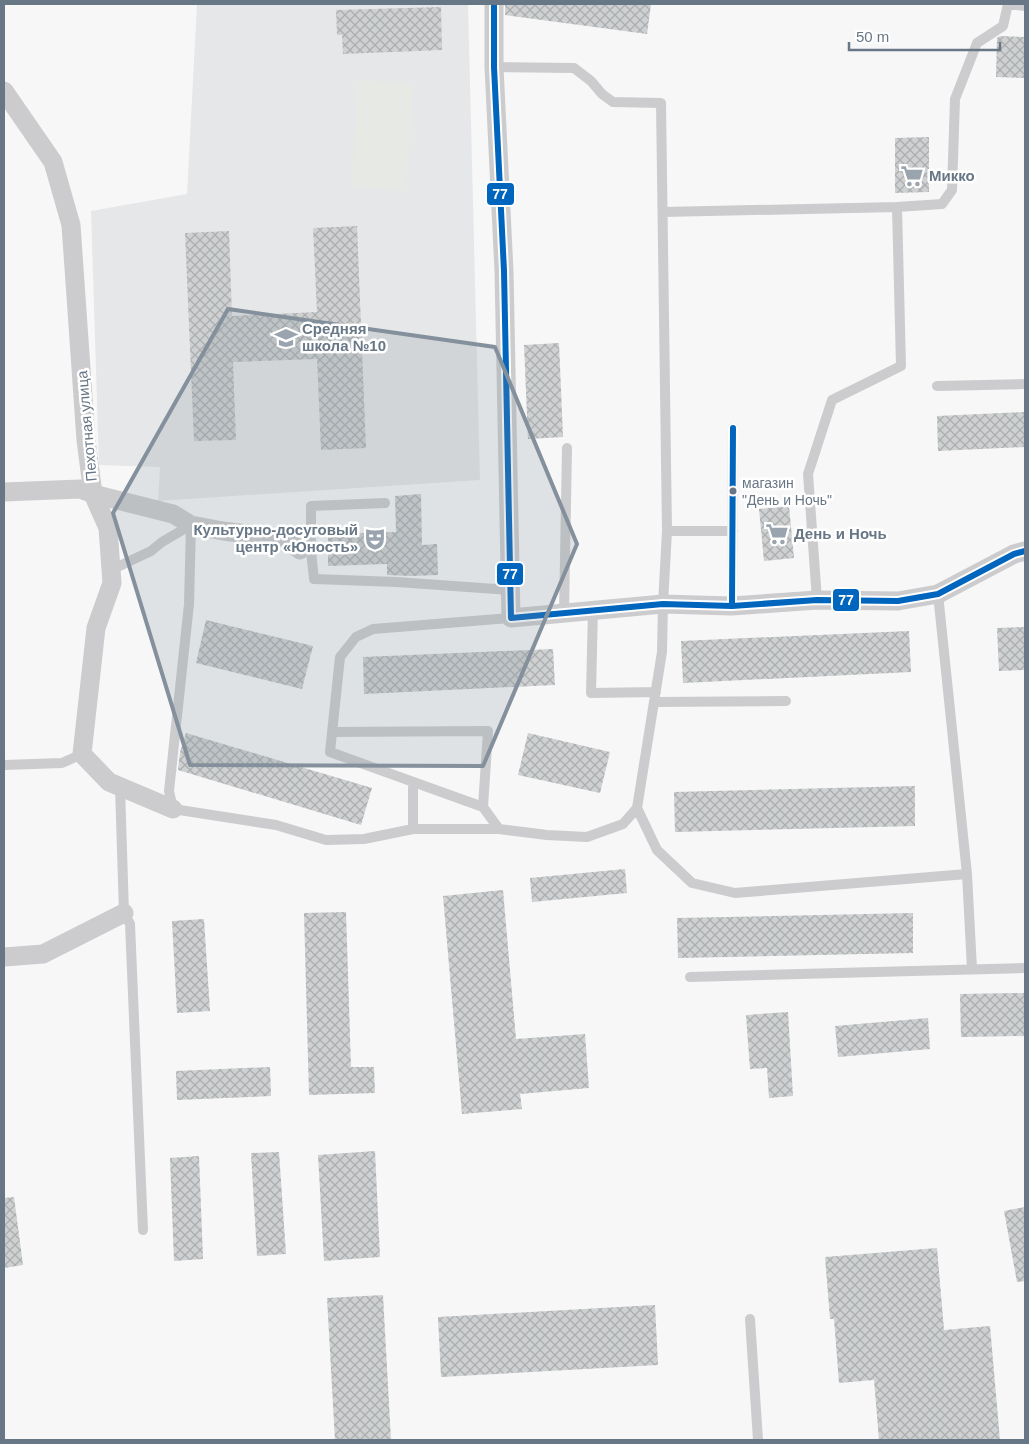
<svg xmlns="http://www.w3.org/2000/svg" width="1029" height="1444" font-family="Arial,sans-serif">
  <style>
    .built { fill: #e6e7e8 }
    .park { fill: #e6e9e4 }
    .building { fill: url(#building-cross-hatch) }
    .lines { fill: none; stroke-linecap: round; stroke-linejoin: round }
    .lane { stroke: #ccccce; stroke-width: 10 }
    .street { stroke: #ccccce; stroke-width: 19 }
    .bus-1-casing { stroke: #fff; stroke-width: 10 }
    .bus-1 { stroke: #0065bd; stroke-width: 6 }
    .marked { fill: #84909c; fill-opacity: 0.2; stroke: #84909c; stroke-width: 4; stroke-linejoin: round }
    .bus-dot { fill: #687786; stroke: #fff; stroke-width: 2 }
    .labels { text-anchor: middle; stroke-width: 5; stroke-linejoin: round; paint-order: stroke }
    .bus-label { font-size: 14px; fill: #687786; stroke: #fff; text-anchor: start }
    .poi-label { font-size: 15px; font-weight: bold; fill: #687786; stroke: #fff; text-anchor: start }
    .street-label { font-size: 15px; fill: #687786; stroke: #fff }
    .line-badge { stroke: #fff; stroke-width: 2 }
    .badge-label { font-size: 14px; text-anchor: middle; font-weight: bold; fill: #fff }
  </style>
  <defs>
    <pattern id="building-cross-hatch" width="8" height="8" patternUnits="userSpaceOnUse" patternTransform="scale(1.25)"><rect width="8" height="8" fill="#ced0d1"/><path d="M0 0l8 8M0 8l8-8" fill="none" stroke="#abaeaf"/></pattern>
  </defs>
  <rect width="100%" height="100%" fill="#f7f7f7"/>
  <!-- built -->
  <path class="built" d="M197,4h271l12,476 -322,21 2,-34 -61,-2 -8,-254 96,-17z"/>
  <!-- park -->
  <path class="park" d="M359,80l54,4 -7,106 -55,-4z"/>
  <!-- building -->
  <path class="building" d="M505,4h146l-4,30 -142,-19z
    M441,7l1,43 -99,4 -1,-19h-5l-1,-25z
    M1000,36l25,1v41l-29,-1 1,-39z
    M929,137v55l-34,1v-55z
    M357,226l9,222 -45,2 -4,-91 -84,3 3,78 -42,1 -9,-208 44,-2 3,85 85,-4 -4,-84z
    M559,343l4,94 -35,2 -4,-94z
    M1025,412v35l-87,4 -1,-35z
    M421,494l1,51 15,-1 1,31 -27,1 -24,-1v-11l-59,2v-32l68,-2 -1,-36z
    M789,506l5,52 -30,3 -5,-52z
    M206,620l107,26 -11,43 -106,-26z
    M1025,627v43l-26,1 -2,-43z
    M909,631l2,41 -228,11 -2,-42z
    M553,649l2,36 -191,9 -1,-37z
    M186,733l186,55 -11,37 -183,-55 2,-18z
    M528,733l82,19 -10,41 -82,-18z
    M915,786v40l-240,6 -1,-40z
    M625,869l2,24 -95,9 -2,-24z
    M503,890l13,149 69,-5 4,54 -69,6 2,15 -60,5 -19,-218z
    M346,912l5,155h23l1,26 -66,2 -5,-182z
    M913,913v40l-235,5 -1,-40z
    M204,919l6,92 -33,2 -5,-92z
    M1025,993v43l-64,1 -1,-43z
    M788,1012l5,84 -24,2 -2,-30 -17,1 -4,-54z
    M928,1018l2,31 -92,8 -3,-31z
    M270,1067l1,29 -94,4 -1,-29z
    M375,1151l5,106 -56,4 -6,-106z
    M279,1152l7,102 -29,2 -6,-103z
    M199,1156l4,103 -29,2 -4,-103z
    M14,1197l9,68 -19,3v-70z
    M1025,1207v74l-8,1 -13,-71z
    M937,1248l7,82 46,-4 10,114h-121l-5,-60 -35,3 -5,-64h-4l-5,-62z
    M383,1295l8,145h-56l-8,-142z
    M655,1305l3,60 -217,12 -3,-60z"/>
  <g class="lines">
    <!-- lane -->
    <path class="lane" d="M494,67l80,1 17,13 11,13 11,8 48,1 6,428 -4,73 -1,48 -25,156 20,42 35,33 43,10 232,-19
      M663,212l234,-5
      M937,386l88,-2
      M191,525l-2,79 -20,187 4,18 103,16 50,15 38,-1 49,-10h86l48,6 40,2 36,-13 14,-16
      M667,531h66
      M300,550l11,1 3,28 83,3 113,8
      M311,551v-45l74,-3
      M111,570l40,-19 11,-9 29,-17
      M938,594l29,280 5,95
      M817,600l-9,-126 24,-74 69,-34 -4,-159 45,-3 10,-14 3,-91 22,-56 26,-17 5,-22 17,2
      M732,606l1,-178
      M593,610l-2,83 65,-1
      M564,613l3,-165
      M654,702l132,-1
      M332,732l156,-1 -5,76
      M4,765l58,-2 20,-9
      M413,782v47
      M120,787l4,126 6,11 13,306
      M499,829l-16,-22 -153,-55 10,-95 16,-20 17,-8 138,-11
      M690,977l335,-9
      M750,1319l8,121"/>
    <!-- street -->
    <path class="street" d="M494,4v63l10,204 7,347 152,-14 69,2 85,-6 81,1 40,-7 76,-40 11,-3
      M4,91l49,71 18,63 15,215 7,54 15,34 4,55 -16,45 -14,126 27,28 64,27
      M4,492l76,-3 13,5 80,20 18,11 32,6 63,8 14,11
      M4,957l39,-3 81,-41"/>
    <defs>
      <path id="bus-1" d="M494,4v63l10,204 7,347 152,-14 69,2 85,-6 81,1 40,-7 76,-40 11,-3
        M732,606l1,-178"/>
    </defs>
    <!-- bus-1 casing -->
    <use href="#bus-1" class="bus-1-casing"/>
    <!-- bus-1 -->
    <use href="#bus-1" class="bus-1"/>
  </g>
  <!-- marked area -->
  <path class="marked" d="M228,309l267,38 82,197 -94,222 -293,-1 -77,-252z"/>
  <!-- icons -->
  <defs>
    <symbol id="supermarket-bare" viewBox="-9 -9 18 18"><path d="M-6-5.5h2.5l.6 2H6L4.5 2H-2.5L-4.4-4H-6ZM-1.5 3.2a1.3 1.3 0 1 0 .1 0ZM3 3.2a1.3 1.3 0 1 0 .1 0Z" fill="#9aa4ae" stroke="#fff" stroke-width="2.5" paint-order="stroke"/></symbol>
    <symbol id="school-bare" viewBox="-9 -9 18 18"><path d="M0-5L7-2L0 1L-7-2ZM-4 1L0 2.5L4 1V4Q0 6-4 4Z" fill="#9aa4ae" stroke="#fff" stroke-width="2.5" paint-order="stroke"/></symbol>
    <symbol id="theatre-bare" viewBox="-9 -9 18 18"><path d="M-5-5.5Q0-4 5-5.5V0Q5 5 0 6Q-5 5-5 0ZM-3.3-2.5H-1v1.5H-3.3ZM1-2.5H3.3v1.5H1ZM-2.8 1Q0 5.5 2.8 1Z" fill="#9aa4ae" stroke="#fff" stroke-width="2.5" paint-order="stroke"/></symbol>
  </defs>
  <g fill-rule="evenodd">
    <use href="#supermarket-bare" x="896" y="160" width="32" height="32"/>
    <use href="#school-bare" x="270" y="322" width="32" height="32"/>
    <use href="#supermarket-bare" x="761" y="518" width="32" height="32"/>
    <use href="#theatre-bare" x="359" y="523" width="32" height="32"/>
  </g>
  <!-- markers -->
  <circle class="bus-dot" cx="733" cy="491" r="4.5"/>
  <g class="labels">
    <!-- bus labels -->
    <g class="bus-label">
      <text x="742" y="488">магазин<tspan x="742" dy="17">"День и Ночь"</tspan></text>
    </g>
    <!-- poi labels -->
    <g class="poi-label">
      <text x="929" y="181">Микко</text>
      <text x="302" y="334">Средняя<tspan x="302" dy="17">школа №10</tspan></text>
      <text x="358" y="535" text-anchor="end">Культурно-досуговый<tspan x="358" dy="17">центр «Юность»</tspan></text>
      <text x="794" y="539">День и Ночь</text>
    </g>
    <!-- street labels -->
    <g class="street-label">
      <text transform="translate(87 426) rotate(-95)" y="5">Пехотная улица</text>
    </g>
  </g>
  <g class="line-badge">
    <rect x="486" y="182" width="29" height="24" rx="5" fill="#0065bd"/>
    <rect x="496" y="562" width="28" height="24" rx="5" fill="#0065bd"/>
    <rect x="832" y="588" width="28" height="24" rx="5" fill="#0065bd"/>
  </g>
  <g class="badge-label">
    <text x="500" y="199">77</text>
    <text x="510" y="579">77</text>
    <text x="846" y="605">77</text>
  </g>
  <!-- border -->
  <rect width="1029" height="1444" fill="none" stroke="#687786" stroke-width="10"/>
  <!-- scale -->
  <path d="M849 42v8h151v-8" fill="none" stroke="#687786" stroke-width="2.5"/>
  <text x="856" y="42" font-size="15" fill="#687786" stroke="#ffffff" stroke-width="4" paint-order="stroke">50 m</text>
</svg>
